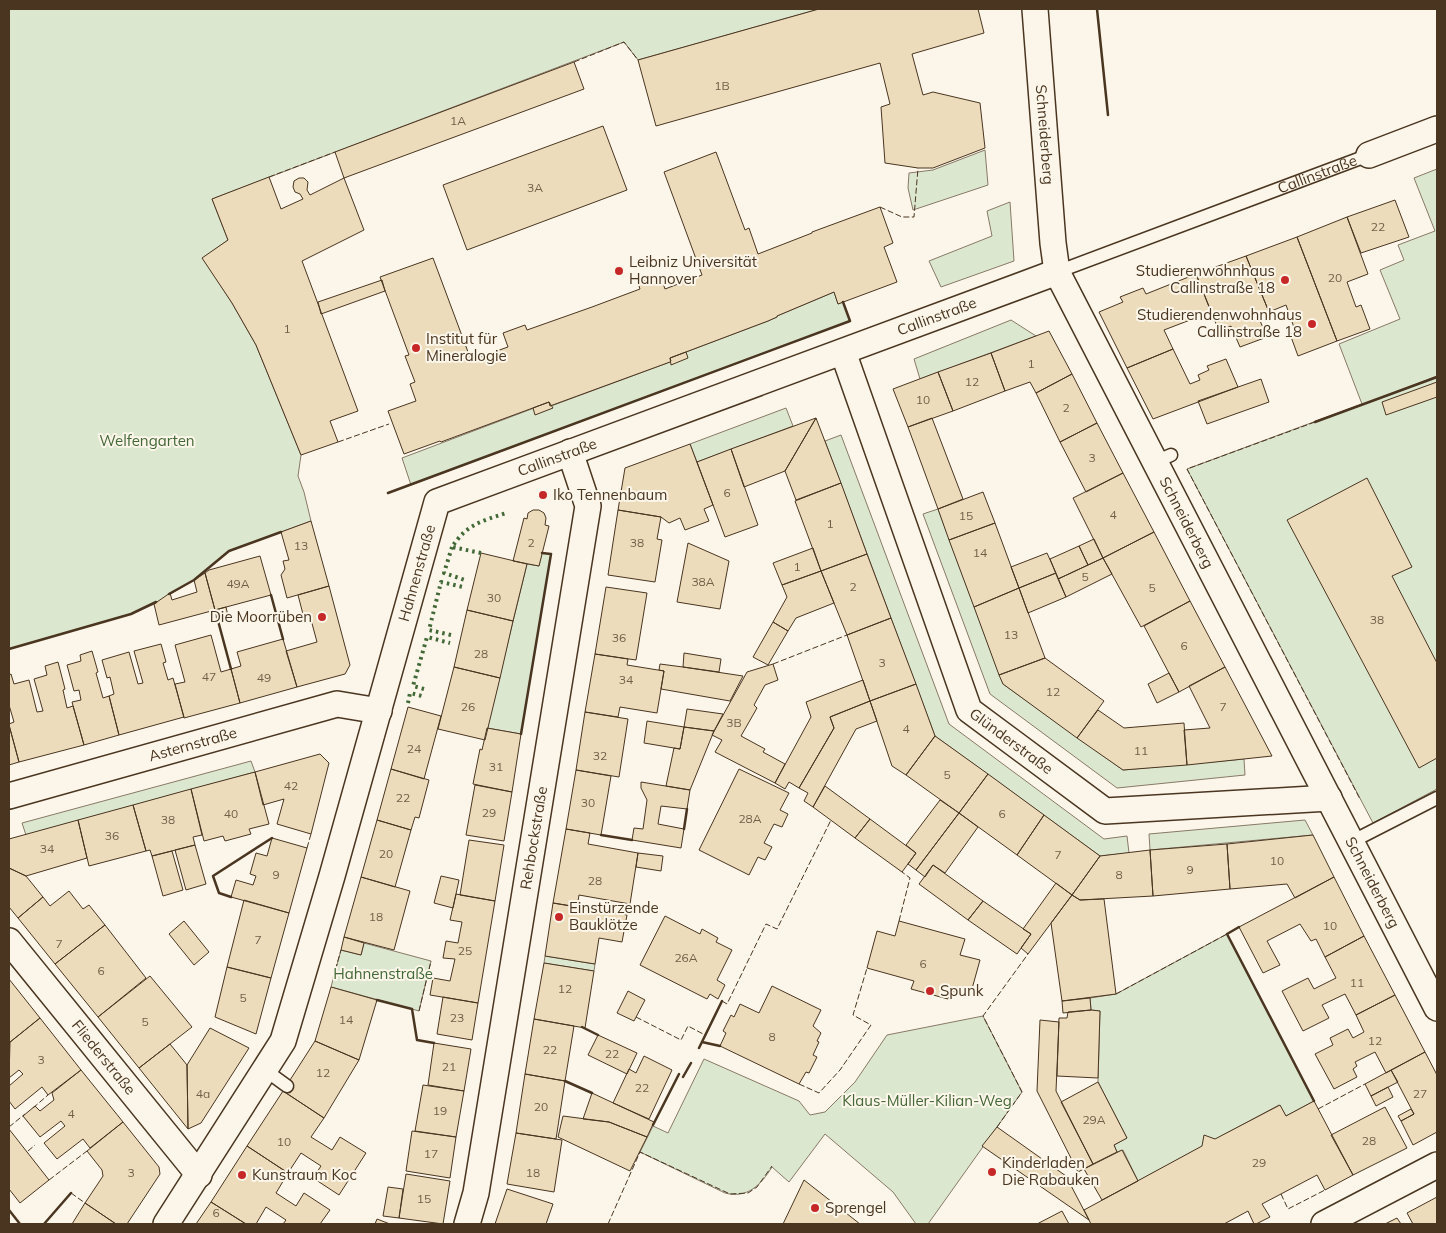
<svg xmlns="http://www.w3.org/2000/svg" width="1446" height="1233" font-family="Mulish,sans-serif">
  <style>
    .green { fill: #dce7d0; stroke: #887966 }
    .building { fill: #ecdcbc; stroke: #4a3520 }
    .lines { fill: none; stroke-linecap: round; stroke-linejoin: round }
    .service-casing { stroke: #4a3520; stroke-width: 15 }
    .minor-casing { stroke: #4a3520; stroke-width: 28 }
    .service { stroke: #fbf6e9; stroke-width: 12 }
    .minor { stroke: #fbf6e9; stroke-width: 25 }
    .hedge { stroke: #436837; stroke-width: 4; stroke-dasharray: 2.5 4; stroke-linecap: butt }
    .fence { stroke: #4a3520; stroke-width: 1; stroke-dasharray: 6 2.5; stroke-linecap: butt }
    .wall { stroke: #4a3520; stroke-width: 2.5 }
    .poi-dot { fill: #c62828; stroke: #fbf6e9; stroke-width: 2 }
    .labels { text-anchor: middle; stroke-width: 4; stroke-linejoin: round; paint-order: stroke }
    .number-label { font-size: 12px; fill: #725f47 }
    .street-label { font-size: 15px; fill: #4a3520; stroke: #fbf6e9 }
    .poi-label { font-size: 15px; fill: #4a3520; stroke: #fbf6e9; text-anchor: start }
    .park-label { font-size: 15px; fill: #436837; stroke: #fbf6e9 }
  </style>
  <rect width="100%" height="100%" fill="#fbf6e9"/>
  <!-- green -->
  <path class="green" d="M9,9h810l-181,51 -14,-18 -412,157 16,41 -25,18 29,45 24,42 45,110 -3,21 6,16 7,29 -82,30 -35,29 -40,24 -23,10 -122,35z
    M985,150l3,35 -75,25 -5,-22 1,-15 24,-3z
    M1437,169v207l-39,15 39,-14v412l-64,34 -186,-354 175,-65 -23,-60 61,-25 -20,-49 24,-10 -6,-15 37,-14 -21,-53z
    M1010,202l4,59 -73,26 -12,-26 63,-25 -5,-25z
    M834,292l4,12 5,-2 7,19 -439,164 -9,-27 140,-53 9,1 119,-44v-4l98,-37 9,-4v-1z
    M1011,320l25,16 -116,43 -6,-20z
    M786,408l7,18 -96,36 -7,-18z
    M841,435l108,289 155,115 23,-3 2,17 -29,3 -165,-120 -110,-295z
    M938,509l65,175 120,86 121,-11 1,16 -128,13 -127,-94 -67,-180z
    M542,553l9,1 -30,180 -34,-6 40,-164 12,2z
    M251,761l4,11 -229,63 -4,-12z
    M1305,820l8,15 -163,15 -1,-16z
    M1227,934l87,167 -28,15 -7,-11 -141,76 -15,-31 -6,2 -3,-7 13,-7 -29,-56 2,-71 -9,-1 -1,-12 26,-4z
    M364,943l67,18 -12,50 -88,-24 10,-37 20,5z
    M545,956l50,8 -1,7 -50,-8z
    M983,1016l39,76 -94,132h-12l-23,-32 -68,-58 -36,48 -17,-15c-11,18 -25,32 -47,26l-85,-41 13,-26 15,7 36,-74 95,42 11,14 15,-3 30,-30 32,-47z"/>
  <!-- building -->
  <path class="building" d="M819,9h159l6,24 -72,21 11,41 10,-3 47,11 5,45 -52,20h-15l-33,-5 -4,-56 9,-3 -10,-41 -224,63 -18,-66z
    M574,62l10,27 -240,89 -9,-26z
    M603,126l24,64 -160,60 -24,-65z
    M716,152l29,78 4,-2 9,26 54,-21v-1l68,-25 13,36 -9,4 13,35 -59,22 -4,-12 -57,24v1l-9,4 -98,37 1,3 -1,1 -120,44 -1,-4 -108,40 -1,-1 -36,13 -16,-43 28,-10 -6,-17 5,-2 -10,-26 4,-1 -29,-78 53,-19 38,102 37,-13 -5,-14 22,-8 2,5 65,-23 48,-18 -2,-6 22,-8 5,14 37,-14 -38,-103z
    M269,177l12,32 22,-10 -3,-5 -5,-2 -2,-5 1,-6 5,-3h5l4,4 -1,8 3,5 34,-17 20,52 -62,31 56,150 -28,10 8,21 -37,13 -45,-110 -24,-42 -30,-45 26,-18 -16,-41z
    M1395,200l14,37 -48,16 -14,-36z
    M1347,217l21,57 -21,8 9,25 5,-2 9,24 -33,12 -40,-104z
    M1297,237l40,104 -39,15 -8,-22 6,-1 -10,-28 -17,7 -23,-56z
    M1246,256l23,56 -11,4 9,21 -27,10 -9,-21 -12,5 -23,-57z
    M1196,274l15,38 -47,18 9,19 -46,19 -28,-56 24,-10 -3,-5 23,-9 3,6z
    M382,280l3,11 -64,23 -3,-12z
    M1049,331l23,43 -36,19 -6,-11 -25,9 -14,-38z
    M1173,349l17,35 10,-4 -2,-5 11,-5 -2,-4 19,-7 12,28 -85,32 -26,-51z
    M686,352l2,6 -17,7 -1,-7z
    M991,353l14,38 -52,20 -15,-39z
    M938,372l15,39 -45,16 -15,-38z
    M1072,374l25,49 -37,19 -24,-49z
    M1261,379l8,23 -62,22 -9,-23z
    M1437,382v15l-51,18 -4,-13z
    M549,402l4,6 -18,7 -2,-7z
    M816,418l25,65 -45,17 -11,-29z
    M816,418l-31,53 -41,16 -13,-38z
    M932,418l31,81 -25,10 -30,-82z
    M1097,423l26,50 -37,19 -26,-50z
    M690,444l23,61 -9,4 5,12 -24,9 -5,-12 -11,5 -8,-6 -43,-7 7,-42z
    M731,449l27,76 -33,12 -28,-75z
    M1123,473l31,59 -51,26 -30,-60z
    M1367,478l45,89 -20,9 45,87v95l-18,10 -132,-248z
    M841,483l26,71 -46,17 -26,-70z
    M983,492l12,31 -46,17 -11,-31z
    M533,510h6l5,3 2,5 -1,7 4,1 -10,40 -26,-5 11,-43 3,1 1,-6z
    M618,510l43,7 -4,22 5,1 -7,42 -47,-7z
    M311,521l18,65 -42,12 -6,-23 4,-6 -2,-8 6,-1 -8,-28z
    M995,523l24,65 -45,19 -25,-67z
    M1154,532l36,69 -49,26 -38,-69z
    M1094,539l9,19 -15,7 -9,-19z
    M688,543l41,18 -9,48 -43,-7z
    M1079,546l9,19 -30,14 -8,-20z
    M813,548l8,23 -39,14 -9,-22z
    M481,553l46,11 -14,57 -46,-11z
    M1047,553l9,20 -37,15 -8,-21z
    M867,554l24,64 -44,17 -26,-64z
    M260,556l11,39 -56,15 -10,-37 4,-3z
    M1103,558l9,16 -46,23 -8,-18z
    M821,571l13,32 -38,15 -8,13 -15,-9 14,-25 -5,-12z
    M205,573l10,37 -56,15 -5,-21 16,-11 2,7 25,-8 -3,-12z
    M1056,573l10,24 -38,16 -9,-25z
    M329,586l21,79 -5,9 -48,13 -11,-36 31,-9 -7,-26 -6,2 -6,-23z
    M606,587l41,6 -11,67 -41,-6z
    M1019,588l26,70 -46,17 -25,-68z
    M1190,601l35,66 -46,25 -35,-66z
    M226,607l2,9 -11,3 -2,-9z
    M467,610l46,11 -13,57 -46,-11z
    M891,618l25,66 -46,17 -23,-66z
    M773,622l15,9 -20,34 -15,-8z
    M211,635l10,37 10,-3 9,34 -56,15 -9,-34 10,-2 -10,-37z
    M283,639l14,48 -57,16 -9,-34 10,-3 -4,-14z
    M161,644l5,18 -3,1 5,17 5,-2 11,39 -65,18 -10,-39 5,-2 -4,-17 -3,1 -5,-18 27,-8 9,32 5,-1 -9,-32z
    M92,651l6,21 -2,1 7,25 6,-2 10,39 -35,10 -12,-43 9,-2 -2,-10 -5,1 -7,-26 14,-4 -1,-6z
    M684,653l37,6 -2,13 -36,-5z
    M595,654l33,5 -1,6 37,6 -7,42 -37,-6 -2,10 -33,-5z
    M1045,658l59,43 -27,37 -74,-54 -4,-9z
    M58,662l7,27 -2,1 4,18 6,-2 11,39 -65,17 -10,-37v-1l5,-2 -5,-17v-30l2,-1 3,10 15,-4 8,32 6,-1 -9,-32 13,-4 -2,-9z
    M660,664l23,3 60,9 -13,25 -69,-12 3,-18 -5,-1z
    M773,664l5,16 -13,5 -11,20 3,3 -16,28 24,13 -2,3 22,12 -10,19 -60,-31 7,-12 -10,-5 35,-63z
    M454,667l46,11 -15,62 -47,-11z
    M1225,667l47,89 -85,9 -3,-35 26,-2 -21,-42z
    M1169,673l10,19 -22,11 -9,-19z
    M863,680l7,21 -40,16 4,11 -35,60 -10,-6 -4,7 -10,-6 36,-66 -5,-15z
    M916,684l19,52 -29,39 -14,-9 -22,-65z
    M870,701l7,20 -21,8 -43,78 -9,-6 4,-8 -9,-5 35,-60 -4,-11z
    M408,707l33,9 -17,63 -33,-10z
    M687,709l36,5 -9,17 -30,-4z
    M1098,710l26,18 60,-5 3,42 -64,5 -46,-32z
    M585,712l43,7 -9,58 -43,-7z
    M647,721l37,6 -4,22 -36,-6z
    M9,725l10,37 -10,3z
    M684,727l30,4 -24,59 -24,-4 8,-38 6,1z
    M487,728l34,6 -9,58 -39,-8 7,-35 2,1z
    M935,736l53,38 -29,39 -53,-38z
    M320,754l9,9 -18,71 -34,-10 7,-25 -21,6 -8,-33z
    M391,769l38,11 -10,38 -4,-1 -4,13 -34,-10z
    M739,769l50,24 -9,17 8,4 -6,13 -8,-3 -10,19 8,4 -7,13 -7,-3 -9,18 -50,-25z
    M576,770l35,6 -10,59 -35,-6z
    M255,772l14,52 -20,5 2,5 -26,7 -2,-5 -19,5 -13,-52z
    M988,774l56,41 -27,40 -58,-42z
    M641,782l49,8 -3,19 -26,-3 -3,18 26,5 -3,19 -49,-8 2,-12 9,1 4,-29 -6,-12z
    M475,785l37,7 -8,49 -38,-6z
    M825,786l45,33 -15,19 -42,-31z
    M191,789l11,46 -9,2 2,8 -43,11 -2,-6 -4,1 -13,-46z
    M940,800l19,13 -43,57 -8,-6 8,-11 -10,-8z
    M133,805l13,46 -57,15 -11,-46z
    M959,813l19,14 -33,46 -12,-8 -8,12 -9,-7z
    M1044,815l56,41 -28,39 -55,-40z
    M870,819l46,34 -14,19 -47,-34z
    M78,820l9,38 -61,18 -17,-8v-29z
    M377,820l34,10 -16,57 -34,-10z
    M566,829l24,4 -2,11 50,9 -8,51 -51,-9 -2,12 -24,-4z
    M1313,835l21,42 -39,21 -8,-14 -57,5 -3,-45z
    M272,838l35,10 -18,65 -58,-16 5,-17 17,5 3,-9 -6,-2 6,-21 11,3z
    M469,840l35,5 -9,56 -35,-6z
    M1227,844l3,45 -77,7 -3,-46z
    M195,845l11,39 -20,6 -11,-40z
    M1150,850l3,46 -73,4 -8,-5 28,-39z
    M172,851l11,39 -20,6 -11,-40z
    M638,853l25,3 -2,15 -25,-4z
    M933,865l50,36 -15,19 -49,-36z
    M9,868l17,8 17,21 -25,21 -9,-11z
    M441,876l18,4 -6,28 -19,-5z
    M361,877l49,14 -16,59 -50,-13z
    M1334,877l30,59 -39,21 -9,-18 -5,2 -11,-17 -33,17 13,24 -17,8 -24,-46z
    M1056,883l16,12 -44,59 -7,-6 10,-14 -8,-5z
    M69,891l14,18 6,-4 16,20 -50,39 -37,-46 25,-21 7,9z
    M456,894l39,7 -17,102 -48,-8 3,-17 17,3 5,-22 -12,-1 3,-17 12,2 4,-21 -12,-2z
    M1072,895l8,5 24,-1 12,95 -54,7 -11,-78z
    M244,900l45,13 -18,65 -44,-11z
    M983,901l48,33 -14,20 -49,-34z
    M553,903l74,12 -5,27 -23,-4 -4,26 -50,-8z
    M665,916l35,18 2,-5 16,9 -2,4 16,8 -15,30 8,5 -7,14 -8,-5 -3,5 -67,-34z
    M184,921l25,31 -15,13 -25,-31z
    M899,921l66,18 -5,16 20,5 -10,36 -19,-5 -3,8 -37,-10 3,-8 -47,-13 10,-37 18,5z
    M105,925l41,53 -48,39 -43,-53z
    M1364,936l31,59 -39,20 -11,-21 -23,11 7,13 -26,13 -21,-40 26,-13 6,11 22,-11 -11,-21z
    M344,937l20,6 -3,12 -20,-5z
    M544,963l50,8 -9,57 -51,-9z
    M227,967l44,11 -15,56 -41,-17z
    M150,976l42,51 -53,41 -41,-51z
    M9,979l31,39 -31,25z
    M772,986l49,24 -8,16 8,7 -4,8 2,1 -6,13 4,2 -8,16 -3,-1 -7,12 -79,-38 6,-13 -3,-2 8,-16 3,2 6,-13 19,9z
    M331,987l46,13 -18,60 -44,-19z
    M628,991l17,9 -11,21 -17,-8z
    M1395,995l30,57 -39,21 -11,-21 -20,10 2,4 -4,3 4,8 -23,12 -19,-35 18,-9 -3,-7 18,-9 5,9 11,-6 -8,-17z
    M443,997l35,6 -6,37 -35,-6z
    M1090,998l1,12 -28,3 -1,-12z
    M1091,1010l9,1 -2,67 -41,-2 2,-58h8l1,-6z
    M40,1018l41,52 -33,25 -6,-8 -27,22 -6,-8v-15l14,-12 -4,-4 -10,8 1,-36z
    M534,1019l40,7 -9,55 -40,-7z
    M1040,1020l19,2 -3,69 37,73 -15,8 -41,-81z
    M210,1028l39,20 -48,75 -13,6 -1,-64z
    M598,1035l39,18 -10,21 -39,-19z
    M315,1041l44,19 -35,58 -41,-27z
    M434,1043l37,6 -7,42 -36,-6z
    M170,1044l17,21 1,64 -49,-61z
    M1425,1052l12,23v57l-24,13 -12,-24 13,-7 -23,-44z
    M644,1056l28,14 -23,49 -36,-16 16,-34 7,4z
    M81,1070l42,52 -33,26 -7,-9 -26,20 -13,-16 21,-17 -4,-5 -21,16 -17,-21 12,-10 5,5 14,-11 -2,-7z
    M1391,1070l7,12 -27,14 -6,-12z
    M525,1074l40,7 -9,58 -40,-6z
    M1098,1082l29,56 -13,7 3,7 -24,12 -32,-62z
    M423,1085l41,6 -8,46 -41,-6z
    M1388,1087l5,10 -17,9 -5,-10z
    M283,1091l41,27 -13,19 21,13 8,-13 26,16 -27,42 -26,-17 8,-12 -20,-13 -13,20 -41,-27z
    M592,1093l62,29 -7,15 -38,-15 -26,-3z
    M1314,1101l39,74 -28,15 -8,-15 -55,29 8,13 -14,7h-2l-6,-13 -24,13h-133l-7,-14 118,-64 2,-11 11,4 65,-34 6,11z
    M1385,1107l22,41 -54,27 -22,-40z
    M1411,1109l3,5 -13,7 -3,-5z
    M563,1116l46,6 38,15 -17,34 -72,-34z
    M123,1122l36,45 1,7 -33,50h-11l-31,-21 18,-27 -1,-6 -15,-19z
    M997,1127l69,49 23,44 -107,-74z
    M9,1129l40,51 -29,23 -11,-14z
    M412,1131l44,6 -6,41 -44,-7z
    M516,1133l46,7 -8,52 -47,-8z
    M247,1146l41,27 -12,20 20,13 8,-13 26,17 -10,14h-37l3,-4 -20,-13 -10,17h-10l-35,-22z
    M1122,1150l16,31 -36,19 -18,-31z
    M406,1174l44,7 -7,43 -44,-6z
    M804,1180l56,44h-77z
    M388,1187l15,2 -4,29 -16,-2z
    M507,1189l46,15 -7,20h-51z
    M1437,1197v27h-24l-6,-11z
    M211,1202l35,22h-50z
    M85,1203l31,21h-44z
    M1062,1211l7,13h-32z
    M1397,1218l4,6h-16z
    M377,1219l13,5h-15z"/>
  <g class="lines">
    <defs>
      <g id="service">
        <path id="s1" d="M1057,272l312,-117"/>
        <path d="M1155,462l16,-7"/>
        <path d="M1351,842l86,-44"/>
        <path d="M265,1070l22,16"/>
      </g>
      <g id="minor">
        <path id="s2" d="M1035,9l18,234 4,29 380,736"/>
        <path d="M1369,155l68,-26"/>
        <path id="s3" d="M843,352l126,358 136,101 224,-13"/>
        <path id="s4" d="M9,796l328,-92 42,7"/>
        <path id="s5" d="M9,941l190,234"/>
        <path id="s6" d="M166,1224l117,-183 49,-165 105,-374 620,-230"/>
        <path id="s7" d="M467,1224l9,-31 112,-687 -18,-54"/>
        <path d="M1324,1224l113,-59"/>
      </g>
    </defs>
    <!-- service casing -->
    <use href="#service" class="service-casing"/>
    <!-- minor casing -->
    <use href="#minor" class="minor-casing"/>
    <!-- service -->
    <use href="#service" class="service"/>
    <!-- minor -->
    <use href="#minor" class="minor"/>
    <!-- hedge -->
    <path class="hedge" d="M452,547l-8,26 21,7
      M481,553l-29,-6c15,-23 30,-26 54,-34
      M451,635l-22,-5 12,-48 22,5
      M424,689l-11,-3 14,-49 23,6
      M408,703l2,-10 12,3"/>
    <!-- fence -->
    <path class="fence" d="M574,62l50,-20 14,18
      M269,177l66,-25
      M880,207l22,10h12l4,-49
      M1315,422l-128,47 173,330
      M338,442l51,-18
      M773,664l74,-29
      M307,848l4,-14
      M899,921l11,-43 -8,-6
      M333,978l8,-28
      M1116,994l111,-60
      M722,1001l5,3 39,-80 11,5 54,-109
      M419,1011l12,-50
      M636,1017l45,23 7,-14 17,9
      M799,1084l20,9 21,-23 31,-45 -18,-10 14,-47
      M33,1108l15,-13
      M1318,1109l47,-25
      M9,1127l16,-13
      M997,1127l25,-35 -39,-76 45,-62
      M28,1151l7,-6
      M49,1180l38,-29
      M71,1193l14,10
      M1281,1194l7,15 37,-19
      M608,1224l32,-72 90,42 18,-1 9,-6 15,-21"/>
    <!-- wall -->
    <path class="wall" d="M1097,9l11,106
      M1315,422l122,-45
      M388,493l462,-172 -7,-19
      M169,594l25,-14 35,-29 52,-19
      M271,595l12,44
      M217,617l14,52
      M9,649l122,-35 25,-12
      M521,734l30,-180 -9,-1
      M684,829l3,-20
      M601,835l31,5
      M231,897l-12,-4 -6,-17 59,-38
      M1239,927l-12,7 87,167
      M377,1000l35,9 5,31 17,3
      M582,1027l16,8
      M702,1042l18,4
      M699,1048l23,-47
      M683,1077l8,-14
      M565,1081l27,12
      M653,1125l26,-51
      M9,1210l11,14
      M44,1224l27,-31"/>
  </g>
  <!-- markers -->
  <g class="poi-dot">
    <circle cx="619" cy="271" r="5"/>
    <circle cx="1285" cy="280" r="5"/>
    <circle cx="1312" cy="324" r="5"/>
    <circle cx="416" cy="348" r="5"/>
    <circle cx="543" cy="495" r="5"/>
    <circle cx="322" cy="617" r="5"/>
    <circle cx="559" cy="917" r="5"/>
    <circle cx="930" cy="991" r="5"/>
    <circle cx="992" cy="1172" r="5"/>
    <circle cx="242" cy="1175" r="5"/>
    <circle cx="815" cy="1208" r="5"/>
  </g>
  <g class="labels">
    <!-- number labels -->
    <g class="number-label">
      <text x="722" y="90">1B</text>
      <text x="458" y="125">1A</text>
      <text x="535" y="192">3A</text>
      <text x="1378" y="231">22</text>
      <text x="1335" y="282">20</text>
      <text x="287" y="333">1</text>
      <text x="1031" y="368">1</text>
      <text x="972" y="386">12</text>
      <text x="923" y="404">10</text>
      <text x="1066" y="412">2</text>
      <text x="1092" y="462">3</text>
      <text x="727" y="497">6</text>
      <text x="1113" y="519">4</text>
      <text x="966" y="520">15</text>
      <text x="830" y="528">1</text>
      <text x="531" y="547">2</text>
      <text x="637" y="547">38</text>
      <text x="301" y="550">13</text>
      <text x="980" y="557">14</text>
      <text x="797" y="571">1</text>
      <text x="1085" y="581">5</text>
      <text x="703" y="586">38A</text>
      <text x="238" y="588">49A</text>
      <text x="853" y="591">2</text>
      <text x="1152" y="592">5</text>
      <text x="494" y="602">30</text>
      <text x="1377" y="624">38</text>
      <text x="1011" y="639">13</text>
      <text x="619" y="642">36</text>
      <text x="1184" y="650">6</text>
      <text x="481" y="658">28</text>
      <text x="882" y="667">3</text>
      <text x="209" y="681">47</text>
      <text x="264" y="682">49</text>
      <text x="626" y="684">34</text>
      <text x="1053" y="696">12</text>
      <text x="468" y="711">26</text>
      <text x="1223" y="711">7</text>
      <text x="734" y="727">3B</text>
      <text x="906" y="733">4</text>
      <text x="414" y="753">24</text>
      <text x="1141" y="755">11</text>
      <text x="600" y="760">32</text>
      <text x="496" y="771">31</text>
      <text x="947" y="779">5</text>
      <text x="291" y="790">42</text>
      <text x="403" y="802">22</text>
      <text x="588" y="807">30</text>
      <text x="489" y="817">29</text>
      <text x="231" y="818">40</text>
      <text x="1002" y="818">6</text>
      <text x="750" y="823">28A</text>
      <text x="168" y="824">38</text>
      <text x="112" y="840">36</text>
      <text x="47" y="853">34</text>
      <text x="386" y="858">20</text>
      <text x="1058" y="859">7</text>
      <text x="1277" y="865">10</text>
      <text x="1190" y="874">9</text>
      <text x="276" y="879">9</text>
      <text x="1119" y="879">8</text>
      <text x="595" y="885">28</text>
      <text x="376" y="921">18</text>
      <text x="1330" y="930">10</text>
      <text x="258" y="944">7</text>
      <text x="59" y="948">7</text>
      <text x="465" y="955">25</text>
      <text x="686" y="962">26A</text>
      <text x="923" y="968">6</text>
      <text x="101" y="975">6</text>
      <text x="1357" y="987">11</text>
      <text x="565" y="993">12</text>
      <text x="243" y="1002">5</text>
      <text x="457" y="1022">23</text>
      <text x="346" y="1024">14</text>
      <text x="145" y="1026">5</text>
      <text x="772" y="1041">8</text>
      <text x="1375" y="1045">12</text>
      <text x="550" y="1054">22</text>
      <text x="612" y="1058">22</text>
      <text x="41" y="1064">3</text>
      <text x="449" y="1071">21</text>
      <text x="323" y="1077">12</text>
      <text x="642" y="1092">22</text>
      <text x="203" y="1098">4a</text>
      <text x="1420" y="1098">27</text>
      <text x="541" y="1111">20</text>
      <text x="440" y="1115">19</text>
      <text x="71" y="1118">4</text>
      <text x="1094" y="1124">29A</text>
      <text x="1369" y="1145">28</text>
      <text x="284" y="1146">10</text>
      <text x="431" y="1158">17</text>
      <text x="1259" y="1167">29</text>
      <text x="131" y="1177">3</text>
      <text x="533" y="1177">18</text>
      <text x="424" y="1203">15</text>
      <text x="216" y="1217">6</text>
    </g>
    <!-- street labels -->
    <g class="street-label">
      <text dy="5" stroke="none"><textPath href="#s2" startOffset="126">Schneiderberg</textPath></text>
      <text dy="5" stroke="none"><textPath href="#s1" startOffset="278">Callinstraße</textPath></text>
      <text dy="5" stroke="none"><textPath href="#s6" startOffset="1311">Callinstraße</textPath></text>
      <text dy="5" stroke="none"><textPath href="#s6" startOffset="906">Callinstraße</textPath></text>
      <text dy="5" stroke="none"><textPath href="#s2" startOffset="546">Schneiderberg</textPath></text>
      <text dy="5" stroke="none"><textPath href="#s6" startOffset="704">Hahnenstraße</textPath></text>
      <text dy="5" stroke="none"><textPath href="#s3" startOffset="432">Glünderstraße</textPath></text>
      <text dy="5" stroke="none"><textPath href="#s4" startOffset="191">Asternstraße</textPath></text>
      <text dy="5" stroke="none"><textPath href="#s7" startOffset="392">Rehbockstraße</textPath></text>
      <text dy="5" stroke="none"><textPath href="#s2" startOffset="951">Schneiderberg</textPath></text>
      <text dy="5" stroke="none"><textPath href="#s5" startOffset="150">Fliederstraße</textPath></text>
    </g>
    <!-- poi labels -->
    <g class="poi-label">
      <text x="629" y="267">Leibniz Universität<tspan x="629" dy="17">Hannover</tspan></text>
      <text x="1275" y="276" text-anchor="end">Studierenwohnhaus<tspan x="1275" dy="17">Callinstraße 18</tspan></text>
      <text x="1302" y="320" text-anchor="end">Studierendenwohnhaus<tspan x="1302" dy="17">Callinstraße 18</tspan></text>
      <text x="426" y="344">Institut für<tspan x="426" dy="17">Mineralogie</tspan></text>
      <text x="553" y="500">Iko Tennenbaum</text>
      <text x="312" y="622" text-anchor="end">Die Moorrüben</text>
      <text x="569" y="913">Einstürzende<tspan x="569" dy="17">Bauklötze</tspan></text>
      <text x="940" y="996">Spunk</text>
      <text x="1002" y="1168">Kinderladen<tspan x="1002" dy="17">Die Rabauken</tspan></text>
      <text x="252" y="1180">Kunstraum Koc</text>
      <text x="825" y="1213">Sprengel</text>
    </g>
    <!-- park labels -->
    <g class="park-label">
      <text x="147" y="446">Welfengarten</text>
      <text x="383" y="979">Hahnenstraße</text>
      <text x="927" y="1106">Klaus-Müller-Kilian-Weg</text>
    </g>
  </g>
  <!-- border -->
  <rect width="1446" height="1233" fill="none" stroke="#4a3520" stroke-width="20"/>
</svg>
